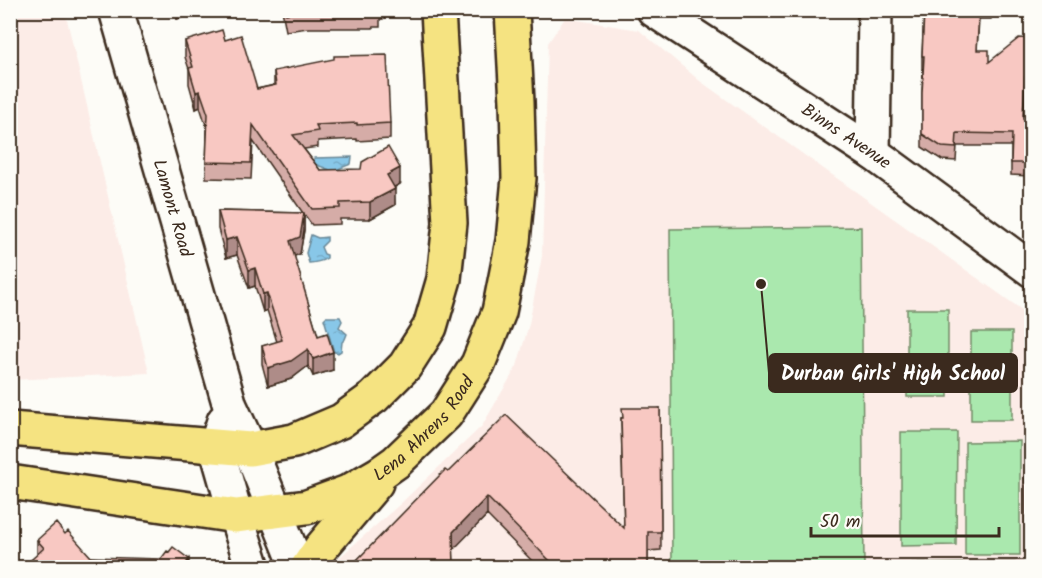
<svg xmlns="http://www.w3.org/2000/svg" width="1042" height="578" font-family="Kalam,sans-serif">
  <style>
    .built { fill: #fcece7 }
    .garden { fill: #aae8ae; stroke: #728966; stroke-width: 1.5 }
    .water { fill: url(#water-ripples); stroke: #698897; stroke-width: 1.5 }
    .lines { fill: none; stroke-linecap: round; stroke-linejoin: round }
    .minor-casing { stroke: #3b2a1e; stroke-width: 38 }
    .major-casing { stroke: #3b2a1e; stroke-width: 38 }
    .minor { stroke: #fdfcf7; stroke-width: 33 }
    .major { stroke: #f5e381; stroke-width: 33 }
    .wall { fill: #d5aca7; stroke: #3b2a1e; stroke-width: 1.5 }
    .shaded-wall { fill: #ae8c88; stroke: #3b2a1e; stroke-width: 1.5 }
    .building { fill: #f8c8c2; stroke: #3b2a1e; stroke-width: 1.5 }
    .labels { text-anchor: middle; stroke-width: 4.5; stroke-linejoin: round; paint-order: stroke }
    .street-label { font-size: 18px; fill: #3b2a1e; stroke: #fdfcf7 }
    .leader { fill: none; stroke: #3b2a1e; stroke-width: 2 }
    .callout-dot { fill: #3b2a1e; stroke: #fdfcf7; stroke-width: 2 }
    .callout { fill: #3b2a1e; stroke: #3b2a1e; stroke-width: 2 }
    .callout-label { font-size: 20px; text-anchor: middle; font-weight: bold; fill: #fff }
  </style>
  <defs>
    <pattern id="water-ripples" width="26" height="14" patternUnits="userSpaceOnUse" patternTransform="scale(1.5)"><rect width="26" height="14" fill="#88c7e8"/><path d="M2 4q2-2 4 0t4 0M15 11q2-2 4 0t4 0" fill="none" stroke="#76abc7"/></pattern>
  </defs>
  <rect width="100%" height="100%" fill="#fdfcf7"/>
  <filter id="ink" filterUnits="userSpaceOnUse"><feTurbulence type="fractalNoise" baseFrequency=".0167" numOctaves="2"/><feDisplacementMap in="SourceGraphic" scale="12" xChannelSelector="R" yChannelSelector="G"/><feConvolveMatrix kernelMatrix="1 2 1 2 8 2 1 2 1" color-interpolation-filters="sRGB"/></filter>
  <g filter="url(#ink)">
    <!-- built -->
    <path class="built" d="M10,11h55l84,362 -138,7z
      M565,18l74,12 61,51 325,231v255l-693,1 1,-5 66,-58 83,-79 35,-60 12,-42 13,-68 6,-213z"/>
    <!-- garden -->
    <path class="garden" d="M861,227l3,340h-192l-2,-338z
      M907,309h41v88h-41z
      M971,332h41v88h-41z
      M901,432h56l-1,113 -55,1z
      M1020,441v114h-55v-113z
      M1015,563v5l-113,-1v-3z"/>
    <!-- water -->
    <path class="water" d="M352,157l-1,7 -18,7 -19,-7v-6z
      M311,235l7,3 9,-1v4l-6,6 3,7 3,1v3c-4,3 -13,5 -18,5l-3,-10z
      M326,317h14l2,4 -3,6 8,7 -2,5 -3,3 -1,9 -3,2 -4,-1 -9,-30 -1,-3z"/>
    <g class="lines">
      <defs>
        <g id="minor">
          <path id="s1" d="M116,10l114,396 20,43 48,119"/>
          <path id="s2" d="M654,10l219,143 159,117"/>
          <path d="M873,153l2,-143"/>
          <path d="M224,421l-8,25 20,70 17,52"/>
        </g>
        <g id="major">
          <path d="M10,429l240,20 44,-8 47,-20 33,-24 31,-31 25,-39 14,-48 6,-56 -12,-213"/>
          <path id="s3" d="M10,482l226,34 71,-9 41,-15 31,-18 17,-12 50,-48 32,-50 21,-52 14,-71 6,-63 -2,-76 -5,-92"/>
          <path d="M307,568l13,-19 56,-66"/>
        </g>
      </defs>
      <!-- minor casing -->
      <use href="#minor" class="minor-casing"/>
      <!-- major casing -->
      <use href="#major" class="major-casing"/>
      <!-- minor -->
      <use href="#minor" class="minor"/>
      <!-- major -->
      <use href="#major" class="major"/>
    </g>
    <!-- wall -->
    <path class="wall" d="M174,10h31l-28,9z
      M282,10h101v9h-3v8h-7v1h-65l-22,3z
      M742,10h76l-1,3 -75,-2z
      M924,10h68l-1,9h-12l-2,31 12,12 43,-23v51h-7l-1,28h8v100h-2v-42l-19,-1v-29h-54l-1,15 -14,-1 -20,-13v-54l1,-24h-1v-13z
      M225,40l32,49 17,-4v-14l116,52v16l-33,2v-2l-39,2v6l-14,2 16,21 80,14 -6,4 1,17 -25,14h-30v5l-28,1 -8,-11v16l-4,24 -6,2 24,80 15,34 -20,6 -5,-10 -17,13 -23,7 -6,-22v-18l15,-4 -10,-32 -4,2 -8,-26 -6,2 -12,-33 -11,3 -8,-29v-18l85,2 -50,-72 -2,38 -45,-1 1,-50 -7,-21 -4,2 -7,-25v-15l-4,-12v-16z
      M660,408l1,142 -13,1v16h-110l-51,-52 -34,34 1,18h-100v-4l94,-91 176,56 -3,-110z
      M65,534l26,23 98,10h-158v-7l6,-5v-15z"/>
    <!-- shaded-wall -->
    <path class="shaded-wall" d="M177,10h28l-28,9z
      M200,91v16l-4,2v-17z
      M400,168v16l-13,7v-16z
      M395,189v16l-25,14v-17z
      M304,213v17l-4,24 -10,4v-17z
      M237,237v18l-11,3v-18z
      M255,268v18l-6,2v-18z
      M267,293v17l-4,2v-18z
      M308,349v17l-17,13 -23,7v-18z
      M333,352v18l-20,6v-17z
      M487,497v18l-34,35v-18z
      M189,559v8l-4,-2z"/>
    <!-- building -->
    <path class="building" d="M285,10h22l-21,4z
      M319,10h54v1z
      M924,10h55l-2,40h12v12l30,-24 13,1v38h-7l-2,41h9v87h-2v-42h-19l1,-29 -55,-1 -1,15 -14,-1 -20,-13v-41l2,-37h-2z
      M222,30l3,10 16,-5 16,54 19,-4 -2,-14 60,-12v-3l53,-1 3,68 -33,2v-2l-41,2 2,6 -25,4 27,35 41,-1 1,-7 26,-15 12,21 -13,7 8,14 -25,13 -30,1v5l-28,1 -59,-84 -2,38 -45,-1 2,-48 -8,-23 -4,1 -7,-24 4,-1 -8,-26z
      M218,211l86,2 -4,24 -10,4 28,95 9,-3 6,19 -20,7 -5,-10 -17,12 -23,7 -6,-22 20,-6 -15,-47 -4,1 -8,-26 -6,2 -12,-33 -11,3z
      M622,408h38l1,124h-13v35h-92l-69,-70 -34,35 1,35h-44v-3l-3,3h-49l-4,-4 91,-93 3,2 58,-57 118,113 -3,-110h2z
      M1025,472h7v95h-6z
      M56,523l9,11 3,-3 23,26 70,2 6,-8 2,1 4,-5 16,12 -4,6 3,2h-150l-7,-7 13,-12 -7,-8z"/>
  </g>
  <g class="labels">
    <!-- street labels -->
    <g class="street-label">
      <text dy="6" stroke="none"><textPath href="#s2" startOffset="230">Binns Avenue</textPath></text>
      <text dy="6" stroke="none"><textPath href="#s1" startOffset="206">Lamont Road</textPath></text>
      <text dy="6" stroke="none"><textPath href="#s3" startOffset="444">Lena Ahrens Road</textPath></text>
    </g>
  </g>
  <!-- callouts -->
  <path class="leader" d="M761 284L769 373"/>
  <circle class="callout-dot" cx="761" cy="284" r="6"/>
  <rect class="callout" x="769" y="354" width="248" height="38" rx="6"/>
  <g class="callout-label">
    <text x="893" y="380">Durban Girls' High School</text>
  </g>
  <!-- margin -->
  <rect width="1042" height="578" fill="none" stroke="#fdfcf7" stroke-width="36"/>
  <rect x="18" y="18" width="1006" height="542" fill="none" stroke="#3b2a1e" stroke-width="2" filter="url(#ink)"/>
  <!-- scale -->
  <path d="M811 527v9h188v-9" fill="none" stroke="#3b2a1e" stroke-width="3"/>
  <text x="820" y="527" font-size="18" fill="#3b2a1e" stroke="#fdfcf7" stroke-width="4.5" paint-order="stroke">50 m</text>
</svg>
